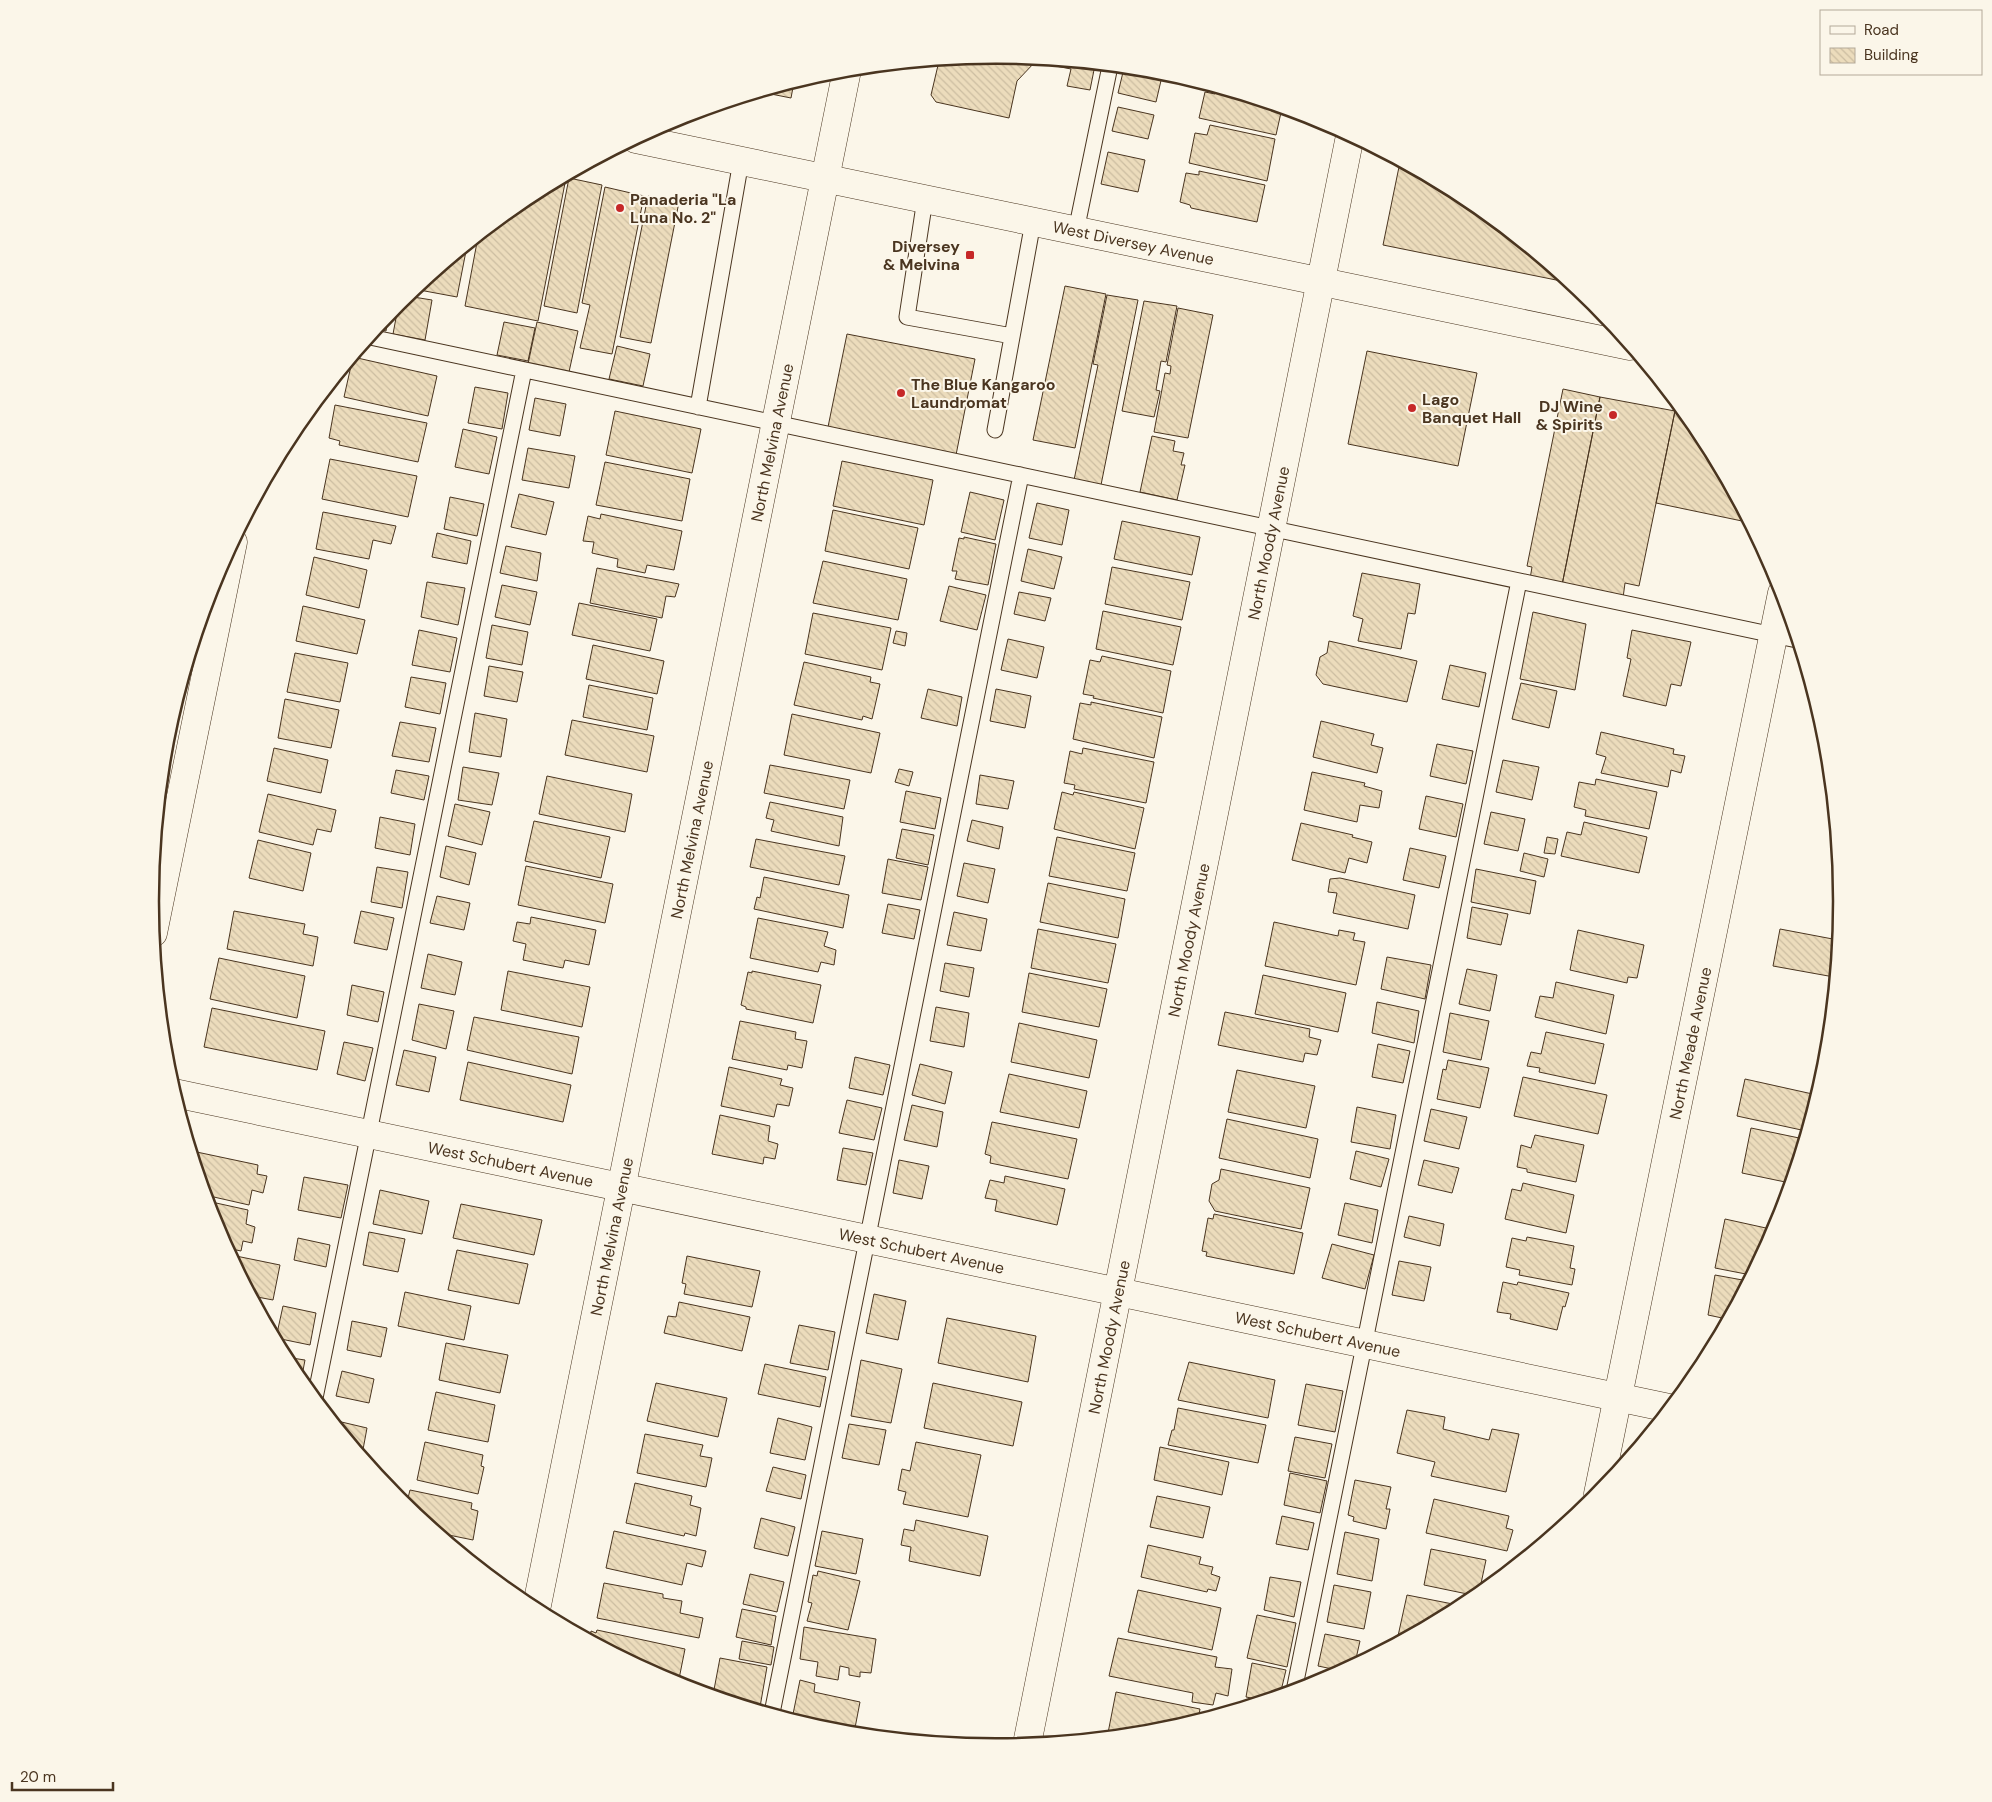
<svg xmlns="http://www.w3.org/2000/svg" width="1992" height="1802" font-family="'DM Sans',sans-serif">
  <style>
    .building { fill: url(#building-back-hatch); stroke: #4a3520 }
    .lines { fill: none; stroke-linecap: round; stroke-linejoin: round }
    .service-casing { stroke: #4a3520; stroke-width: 17 }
    .minor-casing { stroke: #4a3520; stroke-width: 29 }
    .secondary-casing { stroke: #4a3520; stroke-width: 29 }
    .service { stroke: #fbf6e9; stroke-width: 15 }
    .minor { stroke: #fbf6e9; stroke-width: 28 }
    .secondary { stroke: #fbf6e9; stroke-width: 28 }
    .poi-dot { fill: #c62828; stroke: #fbf6e9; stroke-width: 2 }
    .labels { text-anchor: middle; stroke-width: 4; stroke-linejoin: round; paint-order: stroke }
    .poi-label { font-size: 16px; font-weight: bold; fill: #4a3520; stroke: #fbf6e9; text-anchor: start }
    .street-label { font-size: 16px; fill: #4a3520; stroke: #fbf6e9 }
    .rim { fill: none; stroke: #4a3520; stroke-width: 2.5 }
  </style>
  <defs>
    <pattern id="building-back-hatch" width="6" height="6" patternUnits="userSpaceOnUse" patternTransform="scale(1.25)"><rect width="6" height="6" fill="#ecdcbc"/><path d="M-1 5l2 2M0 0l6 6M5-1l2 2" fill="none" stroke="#ccbda1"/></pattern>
  </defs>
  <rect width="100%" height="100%" fill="#fbf6e9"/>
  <!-- building -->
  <path class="building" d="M996,55l99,10 -5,25 -23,-4 4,-17 -36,-7 -18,19 -8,37 -73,-16 -5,-7 8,-34z
    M1124,68l39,4 -7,30 -38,-9z
    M794,82l-3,16 -30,-6z
    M1216,88l66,20 -6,27 -77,-17 6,-26 10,2z
    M1118,107l36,8 -6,24 -36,-8z
    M1210,125l65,14 -8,42 -78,-18 6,-30 12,2z
    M1108,152l37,8 -7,32 -37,-8z
    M1400,162l55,30v3l11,3 105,85 -188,-38z
    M1199,171l66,14 -8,37 -66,-14 -1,-3 -10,-3 6,-29 13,2z
    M564,177l2,1 -28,143 -73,-15 13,-69 48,-40z
    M569,178l33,7 -25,128 -33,-7z
    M605,187l39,9 -32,158 -32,-6 10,-43 -8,-2z
    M648,196l31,6 -28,141 -31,-6z
    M467,246l-10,51 -43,-8z
    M1065,286l41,8 -31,154 -42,-8z
    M1107,295l31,5 -37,185 -27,-5 24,-115 -5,-1z
    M407,296l25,4 -7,40 -32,-6 6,-32z
    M1144,301l33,5 -11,56 -5,-1 -5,29 4,1 -6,26 -32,-6z
    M1178,308l35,7 -25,123 -34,-6 11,-59 5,1 1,-8 -4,-1z
    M389,313l-3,18 -9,-2z
    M504,322l31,6 -7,33 -31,-6z
    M537,322l41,9 -9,41 -41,-8z
    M847,334l128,25 -19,96 -128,-28z
    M617,346l33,8 -7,32 -34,-7z
    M1367,351l110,22 -19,93 -110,-22z
    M353,357l84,19 -9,40 -84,-19z
    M475,387l33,6 -6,36 -34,-6z
    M1563,389l37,8 -38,188 -32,-6 2,-12 -5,-1z
    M1600,397l75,14 -36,175 -14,-3 -2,15 -61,-13z
    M535,398l31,6 -6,32 -31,-6z
    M335,405l92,18 -9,39 -79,-17 1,-4 -11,-3z
    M615,411l86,18 -9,44 -86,-18z
    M1675,411l10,3 15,17 44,83 -2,7 -86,-18z
    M463,429l34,8 -8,37 -34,-7z
    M1152,436l23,5 -2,10 11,2 -3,12h4l-8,35 -37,-8z
    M528,448l47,8 -6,32 -47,-8z
    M330,459l87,17 -9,41 -86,-18z
    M842,461l91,19 -9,45 -91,-19z
    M605,462l85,17 -8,42 -86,-16z
    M970,492l34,8 -9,40 -34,-8z
    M519,494l35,8 -8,33 -35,-8z
    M450,497l34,7 -7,32 -33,-7z
    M1037,503l32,7 -7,35 -33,-7z
    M833,510l85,18 -9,41 -84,-18z
    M323,512l73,14 -5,18 -18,-4 -4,19 -53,-10z
    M601,514l81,17 -8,39 -27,-5 -2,8 -28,-6 1,-8 -26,-6 2,-11 -11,-1 5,-25 12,3z
    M1122,521l78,16 -8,38 -78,-16z
    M437,533l34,8 -4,23 -35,-7z
    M964,537l32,7 -8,41 -33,-6 2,-8h-5l7,-33 5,1z
    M506,546l35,7 -4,28 -37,-8z
    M1028,549l34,8 -8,32 -33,-8z
    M314,557l53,13 -8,38 -53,-13z
    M823,561l84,18 -9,41 -85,-17z
    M1112,567l78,15 -8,38 -77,-16z
    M597,568l82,16 -4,13 -9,-1 -4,22 -72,-15z
    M1362,573l58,11 -5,30 -7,-1 -7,36 -43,-8 5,-22 -10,-3z
    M427,582l38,6 -7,37 -37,-8z
    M502,585l35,7 -7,33 -35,-8z
    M949,586l37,9 -9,35 -37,-9z
    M1019,592l32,6 -6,23 -31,-7z
    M579,603l78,16 -7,32 -78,-16z
    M303,606l62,14 -8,34 -61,-13z
    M1103,611l78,16 -8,38 -77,-16z
    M1533,612l53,12 -11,66 -55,-11z
    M813,613l78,15 -9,42 -77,-16z
    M492,625l36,7 -6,33 -36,-7z
    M419,630l38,8 -7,34 -38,-7z
    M1632,630l59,12 -10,44 -10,-2 -5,22 -43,-10 8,-37 -4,-1z
    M896,631l11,2 -2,13 -12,-3z
    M1008,639l36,8 -7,31 -36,-8z
    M1329,641l88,20 -10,41 -84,-18 -7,-9 4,-18 7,-4z
    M593,645l71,16 -7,33 -71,-15z
    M295,653l53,10 -8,39 -53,-10z
    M1102,656l69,15 -8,42 -70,-15 1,-2 -11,-2 7,-34 10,2z
    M804,662l67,15 -1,5 10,2 -8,35 -9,-3 -1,4 -68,-15z
    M1450,665l36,8 -7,34 -37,-8z
    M489,666l34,6 -6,30 -33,-6z
    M411,677l35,6 -6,31 -35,-7z
    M1521,683l36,8 -8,37 -37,-9z
    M589,685l64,13 -6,32 -64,-13z
    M928,689l34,8 -5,29 -36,-8z
    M996,689l35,7 -6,32 -35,-7z
    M285,699l54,11 -8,38 -53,-10z
    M1091,702l71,15 -8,41 -81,-19 7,-36 11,2z
    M475,713l32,6 -6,38 -32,-5z
    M792,714l88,19 -9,40 -87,-18z
    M572,720l82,16 -7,36 -82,-17z
    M1321,721l53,13 -3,11 12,3 -6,25 -64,-16z
    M400,722l36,6 -7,34 -37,-6z
    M1601,732l73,17 -1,5 12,2 -4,17 -10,-3 -3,17 -67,-14 5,-16 -10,-3z
    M1437,744l36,7 -7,33 -36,-8z
    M274,748l54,12 -7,33 -54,-12z
    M1083,748l71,14 -8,41 -72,-14 1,-4 -11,-2 6,-32 12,3z
    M1503,760l36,7 -7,33 -36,-8z
    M770,765l80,15 -6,29 -80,-16z
    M463,767l36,6 -7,32 -34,-5z
    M899,769l14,3 -4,14 -14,-4z
    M396,770l33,6 -5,24 -33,-7z
    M1312,772l53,11 -1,3 18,5 -3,17 -19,-3 -3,17 -53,-12z
    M980,775l34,6 -6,28 -32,-5z
    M547,776l85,18 -7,38 -86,-18z
    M1596,779l61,13 -8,37 -64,-13 1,-6 -12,-3 5,-25 16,3z
    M906,791l35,7 -6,31 -35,-7z
    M1062,792l11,3 1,-3 70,16 -9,41 -81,-20z
    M268,794l68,16 -5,22 -14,-3 -4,16 -54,-13z
    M1426,796l37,8 -7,33 -37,-8z
    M770,802l73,15 -4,29 -68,-15 3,-11 -8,-2z
    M455,804l35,8 -8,33 -34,-9z
    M1491,812l34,7 -7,32 -34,-7z
    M380,817l35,7 -5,31 -35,-7z
    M972,820l31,7 -4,22 -32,-8z
    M534,821l76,16 -9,41 -76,-17z
    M1584,822l63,15 -8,36 -78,-17 6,-24 14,3z
    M1301,823l52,12 -1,2 20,5 -5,21 -18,-5 -4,15 -53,-13z
    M902,829l32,6 -6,30 -32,-7z
    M1057,837l78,16 -8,38 -78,-15z
    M1547,837l11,2 -3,15 -11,-1z
    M756,839l89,17 -6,29 -89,-18z
    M258,840l53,13 -8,38 -54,-13z
    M446,846l30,7 -7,32 -29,-8z
    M1410,848l36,8 -7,32 -36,-8z
    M1524,853l24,6 -4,18 -24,-6z
    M888,859l40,8 -7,33 -39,-7z
    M964,863l31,6 -7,34 -31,-7z
    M526,866l87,18 -8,39 -87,-18z
    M377,867l31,5 -6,36 -31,-6z
    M1476,869l60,12 -6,33 -59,-12z
    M764,877l85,18 -6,33 -89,-19 3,-12 3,1z
    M1340,878l75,17 -7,34 -75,-16 4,-20 -9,-1 2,-13z
    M1048,883l77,16 -7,39 -78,-16z
    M437,896l33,7 -6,27 -34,-7z
    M888,904l32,6 -6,29 -32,-6z
    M1472,907l36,7 -7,31 -34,-7z
    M234,911l71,13 -2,10 15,3 -5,29 -86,-17z
    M361,911l33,7 -7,32 -33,-7z
    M954,912l33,7 -6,32 -34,-6z
    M531,917l65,13 -7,35 -24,-5 -2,8 -40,-8 3,-16 -13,-3 4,-19 13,2z
    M758,918l70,14 -4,14 12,4 -2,15 -13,-3 -3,10 -68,-14z
    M1274,922l64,14 1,-6 16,3 -2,7 12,2 -9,43 -91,-19z
    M1038,929l78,15 -8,39 -77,-15z
    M1780,929l58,11 -4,37 -61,-11z
    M1578,930l66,15 -7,33 -9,-1 -1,6 -57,-13z
    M428,954l34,8 -7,33 -34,-7z
    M1387,957l44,8 -6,34 -44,-10z
    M219,958l86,18 -8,42 -87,-19z
    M945,963l29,5 -5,29 -29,-6z
    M1467,969l30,6 -7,36 -31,-7z
    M508,971l82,16 -8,40 -81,-17z
    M752,971l69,14 -8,38 -67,-14v-2l-5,-2 7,-33 4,1z
    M1029,973l78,16 -8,38 -77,-15z
    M1263,975l83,18 -8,39 -83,-18z
    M1556,982l58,13 -8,39 -71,-17 5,-21 13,2z
    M352,985l32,7 -6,30 -31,-7z
    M1377,1002l42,9 -5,32 -42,-10z
    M419,1004l35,7 -8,38 -34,-9z
    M936,1007l33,6 -5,34 -34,-6z
    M212,1008l113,23 -8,39 -113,-23z
    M1225,1012l85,17 -1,8 12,3 -4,15 -12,-2 -2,9 -85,-17z
    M1450,1013l39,8 -8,39 -38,-8z
    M474,1017l105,20 -7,37 -105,-24z
    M740,1021l56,11 -1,7 12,2 -5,27 -14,-3 -1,5 -55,-11z
    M1019,1023l78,17 -8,38 -78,-16z
    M1546,1032l58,12 -9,40 -56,-12 1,-4 -13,-2 4,-14 10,2z
    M344,1042l29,6 -8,33 -28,-7z
    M1378,1044l32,7 -7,32 -31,-6z
    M404,1050l32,7 -7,35 -33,-7z
    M855,1057l35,8 -7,30 -34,-7z
    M1448,1060l41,8 -9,40 -43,-9 6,-30 3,1z
    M468,1062l103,23 -8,37 -103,-22z
    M920,1064l32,8 -7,32 -33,-9z
    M729,1067l53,12 -2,6 13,3 -4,18 -12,-2 -3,13 -53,-11z
    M1237,1070l78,16 -9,42 -78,-16z
    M1009,1074l78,17 -8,37 -79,-16z
    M1523,1077l84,18 -9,39 -84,-18z
    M1745,1079l72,16 -11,36 -69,-15z
    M847,1100l35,8 -8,32 -35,-7z
    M912,1105l31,7 -6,35 -33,-7z
    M1357,1107l39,8 -6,34 -39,-7z
    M1431,1109l36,8 -8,32 -35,-8z
    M720,1115l50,11 -2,15 10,3 -3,15 -11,-2 -1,7 -51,-10z
    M1227,1119l91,20 -8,39 -91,-20z
    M992,1122l85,17 -9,40 -78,-16 1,-7 -6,-2z
    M1751,1128l53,11 -14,44 -48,-10z
    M1535,1135l49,10 -8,37 -49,-10v-3l-10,-2 4,-22 10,3z
    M843,1148l30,5 -7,32 -29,-5z
    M192,1151l66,14 -1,9 10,2 -4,17 -11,-3 -3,15 -44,-10z
    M1356,1151l33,8 -8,28 -31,-8z
    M899,1160l30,6 -7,33 -29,-6z
    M1424,1160l35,8 -7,25 -34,-8z
    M1221,1169l89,19 -9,41 -86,-18 -6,-10 3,-17 7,-4z
    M1005,1176l60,13 -8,36 -62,-14 2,-11 -12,-2 5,-18 14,3z
    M304,1177l44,8 -7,33 -43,-8z
    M1523,1183l51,12 -8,38 -61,-14 7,-30 9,2z
    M380,1190l49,11 -7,33 -49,-10z
    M207,1201l41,9 -2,14 9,3 -3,16 -9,-2 -2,10 -14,-3 -13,-24z
    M1345,1203l33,7 -6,33 -34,-8z
    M461,1204l81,16 -8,35 -81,-17z
    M1214,1214l89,19 -9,41 -88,-18 1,-4 -5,-1 6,-33 5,1z
    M1409,1216l35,8 -4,22 -36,-9z
    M1725,1219l50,11 -24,45 -36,-7z
    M369,1232l36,7 -7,33 -35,-7z
    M1527,1237l47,9 -4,22 5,1 -3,16 -53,-10 1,-5 -14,-3 6,-29 14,3z
    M298,1238l32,7 -4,22 -32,-7z
    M1332,1244l42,11 -9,34 -43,-11z
    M457,1250l71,14 -9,40 -71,-14z
    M231,1255l49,10 -7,35 -21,-4z
    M687,1256l73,15 -8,36 -68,-13 2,-10 -4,-1z
    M1399,1261l32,6 -7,34 -32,-6z
    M1715,1275l33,6 -21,38 -19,-4z
    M1503,1282l14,3 1,-3 51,11 -4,14 -2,-1 -6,24 -47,-11 1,-5 -14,-2z
    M405,1292l66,14 -7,34 -66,-14z
    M874,1294l32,7 -8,39 -32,-7z
    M679,1302l71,15 -8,34 -78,-18 4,-17 8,1z
    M283,1306l33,7 -6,32 -34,-7z
    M947,1318l89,18 -8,46 -90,-19z
    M352,1321l35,7 -6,29 -34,-7z
    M799,1325l36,7 -7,38 -38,-7z
    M446,1343l62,12 -8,38 -61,-13z
    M285,1357l20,3 -4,21 -9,-10z
    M861,1360l41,9 -11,54 -40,-7z
    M1189,1362l86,18 -7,38 -90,-18z
    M765,1364l61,13 -6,30 -62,-13z
    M342,1371l32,8 -5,24 -33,-7z
    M656,1383l71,15 -9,39 -71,-16z
    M933,1383l89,19 -9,44 -89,-18z
    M1306,1384l37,7 -8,41 -37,-7z
    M436,1392l59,13 -7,37 -60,-12z
    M1178,1408l88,17 -8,38 -90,-18 4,-15h2z
    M1407,1410l38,7 -2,12 46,11 3,-11 27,5 -13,58 -75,-16 4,-14 -38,-9z
    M778,1418l34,9 -7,33 -35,-7z
    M333,1420l34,8 -5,27z
    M849,1424l37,6 -7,35 -37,-7z
    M645,1434l58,11 -3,11 12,2 -6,29 -69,-14z
    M1295,1437l37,7 -7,34 -37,-7z
    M425,1442l58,13 -2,11 3,1 -6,27 -61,-14z
    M916,1442l65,13 -13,62 -65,-13 3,-12 -8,-2 4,-21 8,2z
    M1160,1447l69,15 -7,33 -68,-15z
    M773,1467l33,8 -5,24 -35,-8z
    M1290,1473l37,8 -7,32 -36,-8z
    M1355,1480l36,7 -5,22h4l-4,20 -33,-8 1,-4 -6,-2z
    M635,1483l57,13 -2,9 11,3 -5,28 -11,-3 -1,3 -58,-13z
    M410,1490l62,13 -1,6 7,2 -5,29 -34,-7 -33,-27z
    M1157,1496l53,11 -7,31 -53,-11z
    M1434,1499l75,17 -3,12 7,2 -6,21 -81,-18z
    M1282,1516l32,7 -6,27 -32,-6z
    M761,1518l34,9 -7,29 -34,-8z
    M916,1520l72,16 -8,40 -71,-15 2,-14 -10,-2 3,-16 10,2z
    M614,1531l92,20 -4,16 -15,-4 -5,22 -76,-17z
    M822,1531l41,8 -7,35 -41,-8z
    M1345,1532l34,7 -7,42 -35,-7z
    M1148,1545l53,12 -2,7 14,3 -2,7 9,3 -4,14 -8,-2 -1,3 -66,-15z
    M1431,1549l55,11 -7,33 -2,3 -53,-11z
    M818,1571l42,10 -12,49 -41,-9 5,-18 -4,-1 5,-27 4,1z
    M750,1574l34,8 -7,30 -34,-8z
    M1270,1577l31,5 -7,35 -30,-7z
    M604,1583l59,11v4l19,3 -2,12 23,5 -4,20 -102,-20z
    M1334,1585l37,7 -7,37 -37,-7z
    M1138,1590l83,18 -9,42 -84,-18z
    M1407,1595l56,11 -59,31 -6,-1z
    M742,1609l34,7 -5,29 -35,-8z
    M1257,1615l39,8 -9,44 -40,-9z
    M804,1627l72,12 -5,34 -11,-1v5l-11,-2v-7l-9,-2 -2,14 -22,-4 2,-14 -18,-3z
    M597,1630l88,19 -7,35 -88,-45 1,-8 5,2z
    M1325,1634l35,7 -5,22 -13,8 -24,-5z
    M1118,1638l99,19 -2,10 17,2 -4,27 -12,-3 -3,12 -21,-3 1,-9 -84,-17z
    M742,1641l32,6 -3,18 -32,-6z
    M720,1658l47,9 -7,40 -47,-12z
    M1252,1663l34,7 -6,25 -18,5 -16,-3z
    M1314,1678l11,2 -12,5z
    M800,1680l15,4 -1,8 46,10 -6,31 -35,-6 -27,-8z
    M1116,1692l84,17 -2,11 -37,11 -44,4 -9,-2z"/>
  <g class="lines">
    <defs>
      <path id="service" d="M925,199l-18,118 105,19
        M1076,231l34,-165
        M370,337l1427,303
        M698,407l43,-246
        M995,430l38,-208
        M315,1398l209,-1028
        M1294,1691l225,-1110
        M772,1713l249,-1238"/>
      <g id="minor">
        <path d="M153,933l80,-391"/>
        <path id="s1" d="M174,1093l1495,315"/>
        <path id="s2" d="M1598,1494l184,-901"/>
        <path id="s3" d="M536,1610l311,-1540"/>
        <path id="s4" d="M1027,1744l323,-1608"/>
      </g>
      <g id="secondary">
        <path id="s5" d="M636,139l994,207"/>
      </g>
    </defs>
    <!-- service casing -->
    <use href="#service" class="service-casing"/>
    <!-- minor casing -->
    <use href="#minor" class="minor-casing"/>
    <!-- secondary casing -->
    <use href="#secondary" class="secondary-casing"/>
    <!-- service -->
    <use href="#service" class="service"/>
    <!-- minor -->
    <use href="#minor" class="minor"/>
    <!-- secondary -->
    <use href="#secondary" class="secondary"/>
  </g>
  <!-- markers -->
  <g class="poi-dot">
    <circle cx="620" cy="208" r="5"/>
    <rect x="965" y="250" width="10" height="10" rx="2.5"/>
    <circle cx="901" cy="393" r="5"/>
    <circle cx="1412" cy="408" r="5"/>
    <circle cx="1613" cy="415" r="5"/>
  </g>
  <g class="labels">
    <!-- poi labels -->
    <g class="poi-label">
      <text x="630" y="205">Panaderia "La<tspan x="630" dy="18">Luna No. 2"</tspan></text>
      <text x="960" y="252" text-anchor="end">Diversey<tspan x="960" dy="18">&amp; Melvina</tspan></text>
      <text x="911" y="390">The Blue Kangaroo<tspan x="911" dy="18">Laundromat</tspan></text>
      <text x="1422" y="405">Lago<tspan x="1422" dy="18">Banquet Hall</tspan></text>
      <text x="1603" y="412" text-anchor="end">DJ Wine<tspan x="1603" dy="18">&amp; Spirits</tspan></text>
    </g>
    <!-- street labels -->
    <g class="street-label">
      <text dy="6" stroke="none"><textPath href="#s5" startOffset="508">West Diversey Avenue</textPath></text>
      <text dy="6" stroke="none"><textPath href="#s3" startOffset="1191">North Melvina Avenue</textPath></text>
      <text dy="6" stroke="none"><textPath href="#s4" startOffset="1225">North Moody Avenue</textPath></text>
      <text dy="6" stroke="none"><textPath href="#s3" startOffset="786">North Melvina Avenue</textPath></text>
      <text dy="6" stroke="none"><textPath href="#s4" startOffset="820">North Moody Avenue</textPath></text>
      <text dy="6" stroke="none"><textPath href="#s2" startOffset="460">North Meade Avenue</textPath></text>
      <text dy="6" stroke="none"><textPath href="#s1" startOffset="344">West Schubert Avenue</textPath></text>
      <text dy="6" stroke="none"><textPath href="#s3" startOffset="381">North Melvina Avenue</textPath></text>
      <text dy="6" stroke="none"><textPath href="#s1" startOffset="764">West Schubert Avenue</textPath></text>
      <text dy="6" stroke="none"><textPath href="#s1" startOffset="1169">West Schubert Avenue</textPath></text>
      <text dy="6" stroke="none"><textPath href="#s4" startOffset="415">North Moody Avenue</textPath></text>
    </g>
  </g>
  <!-- crop -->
  <path d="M0 0H1992V1802H0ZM159 901a837 837 0 1 1 1674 0a837 837 0 1 1-1674 0Z" fill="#fbf6e9" fill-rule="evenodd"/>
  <path class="rim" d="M159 901a837 837 0 1 1 1674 0a837 837 0 1 1-1674 0Z"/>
  <!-- legend -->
  <rect x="1820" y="10" width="162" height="65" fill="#fbf6e9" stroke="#b4a999"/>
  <rect x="1830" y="26" width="25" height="8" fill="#fbf6e9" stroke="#b4a999"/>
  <text x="1864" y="35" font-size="15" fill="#4a3520">Road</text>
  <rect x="1830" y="48" width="25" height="15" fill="url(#building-back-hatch)" stroke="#b4a999"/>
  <text x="1864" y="60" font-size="15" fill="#4a3520">Building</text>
  <!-- scale -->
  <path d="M12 1782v8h101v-8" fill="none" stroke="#4a3520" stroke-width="2.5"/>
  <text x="20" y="1782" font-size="15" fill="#4a3520" stroke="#fbf6e9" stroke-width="4" paint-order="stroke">20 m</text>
</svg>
